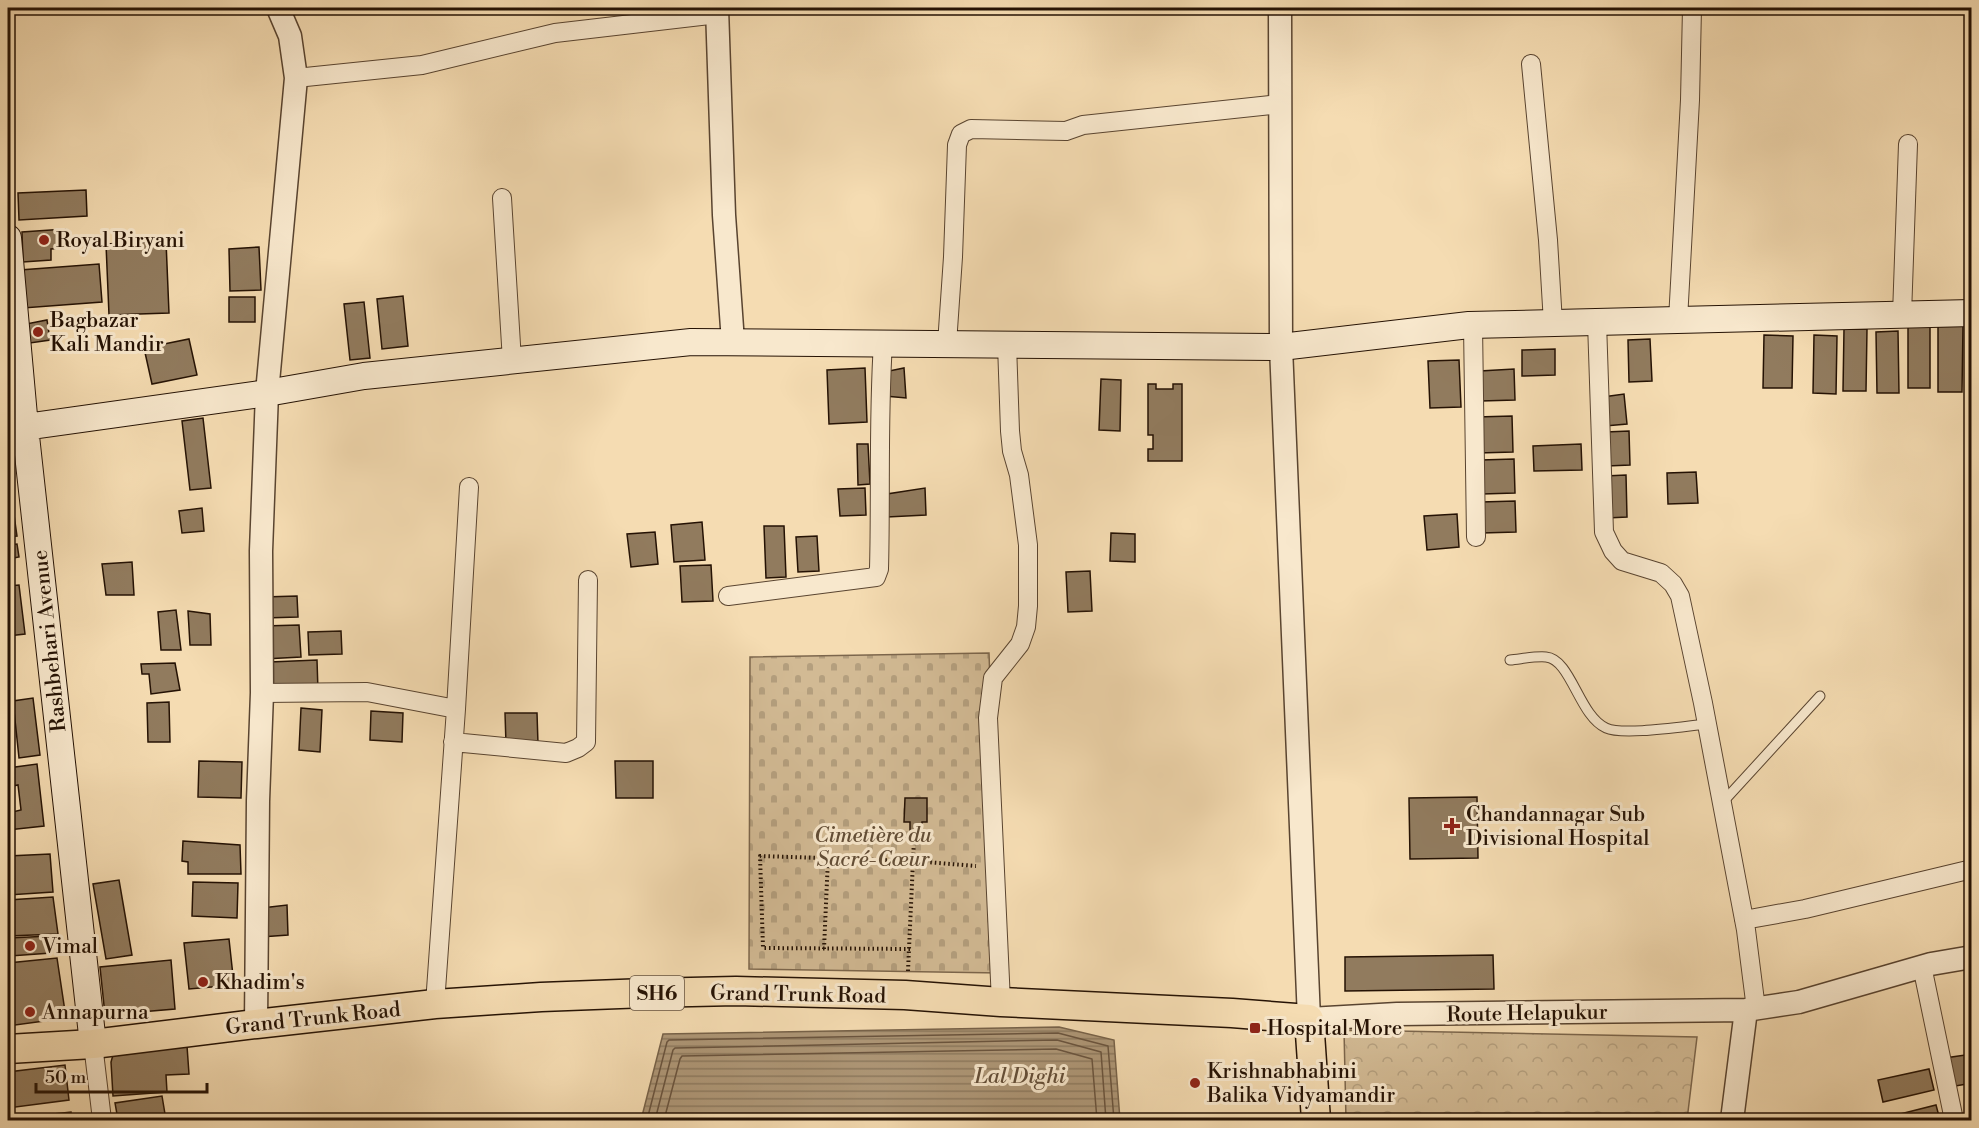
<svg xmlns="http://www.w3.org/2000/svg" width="1979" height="1128" font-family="'Libre Bodoni',serif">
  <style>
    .cemetery { fill: url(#cemetery-stones); stroke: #7c664c; stroke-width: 1.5 }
    .park { fill: url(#park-crowns); stroke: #7c664c; stroke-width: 1.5 }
    .water { fill: url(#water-rules); stroke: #776249; stroke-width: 1.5 }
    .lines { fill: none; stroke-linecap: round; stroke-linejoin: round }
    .shore { stroke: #6a543e; stroke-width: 1.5 }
    .building { fill: #917b5e; stroke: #251204; stroke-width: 1.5 }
    .service-casing { stroke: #594430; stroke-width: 11 }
    .minor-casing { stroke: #594430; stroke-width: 20 }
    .tertiary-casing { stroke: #594430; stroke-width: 25 }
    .secondary-casing { stroke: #251204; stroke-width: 28 }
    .primary-casing { stroke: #251204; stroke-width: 31 }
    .path { stroke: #251204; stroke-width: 4; stroke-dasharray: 1.5 3; stroke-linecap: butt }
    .service { stroke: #f8e8cd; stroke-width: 9 }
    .minor { stroke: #f8e8cd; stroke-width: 18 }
    .tertiary { stroke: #f8e8cd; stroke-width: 22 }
    .secondary { stroke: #f8e8cd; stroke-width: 26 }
    .primary { stroke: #f5dcb2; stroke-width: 28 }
    .poi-dot { fill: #8f2418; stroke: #f8e8cd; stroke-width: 2 }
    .labels { text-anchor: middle; stroke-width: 6; stroke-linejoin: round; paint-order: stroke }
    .shield { fill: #f8e8cd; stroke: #645240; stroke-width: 1.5 }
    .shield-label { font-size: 20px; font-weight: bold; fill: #251204 }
    .poi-label { font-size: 21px; fill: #251204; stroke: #f8e8cd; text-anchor: start }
    .street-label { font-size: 21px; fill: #251204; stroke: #f8e8cd }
    .park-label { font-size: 21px; font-style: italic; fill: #624d36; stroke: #f8e8cd }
    .water-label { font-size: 22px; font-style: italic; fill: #634e38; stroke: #f8e8cd }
  </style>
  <defs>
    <pattern id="cemetery-stones" width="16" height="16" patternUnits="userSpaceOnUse" patternTransform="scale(1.5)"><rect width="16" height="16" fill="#d2ba94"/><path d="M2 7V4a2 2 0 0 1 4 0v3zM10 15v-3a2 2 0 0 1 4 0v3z" fill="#b49f7e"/></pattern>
    <pattern id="park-crowns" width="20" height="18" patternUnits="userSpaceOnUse" patternTransform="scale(1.5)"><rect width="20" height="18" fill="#d2ba94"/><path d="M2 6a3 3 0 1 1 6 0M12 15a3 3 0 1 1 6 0" fill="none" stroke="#b49f7e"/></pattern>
    <pattern id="water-rules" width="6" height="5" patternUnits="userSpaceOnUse" patternTransform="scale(1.5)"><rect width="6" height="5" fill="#ae9777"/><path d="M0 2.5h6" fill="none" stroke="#8d7a5f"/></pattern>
  </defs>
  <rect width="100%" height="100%" fill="#f5dcb2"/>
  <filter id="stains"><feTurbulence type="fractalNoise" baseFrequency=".00333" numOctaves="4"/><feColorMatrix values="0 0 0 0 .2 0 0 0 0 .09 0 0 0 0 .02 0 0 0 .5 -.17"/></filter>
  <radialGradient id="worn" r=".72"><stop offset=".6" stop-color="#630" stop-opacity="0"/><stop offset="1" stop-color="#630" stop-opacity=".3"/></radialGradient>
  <!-- cemetery -->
  <path class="cemetery" d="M989,653l11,320 -251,-4 1,-312z"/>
  <!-- park -->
  <path class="park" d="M1344,1030l353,7 -10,83h-341z"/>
  <!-- water -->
  <path class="water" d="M1059,1027l55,13 6,80h-479l22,-86z"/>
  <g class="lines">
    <!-- shore -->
    <path class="shore" d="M647,1120l20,-78 2,-2 389,-7 50,13 6,74
      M655,1120l18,-70 2,-2 382,-8 44,12 5,68
      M664,1120l16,-61 2,-3 374,-7 36,10 5,61"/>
  </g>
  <!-- building -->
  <path class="building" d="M86,190l1,26 -68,4 -1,-27z
    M65,229l1,19 -15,1v11l-28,2 -1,-30z
    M166,241l3,72 -60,2 -3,-71z
    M259,247l2,43 -31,1 -1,-42z
    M99,264l3,38 -79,6 -3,-38z
    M403,296l5,50 -26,3 -5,-50z
    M229,297h26v25h-26z
    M364,302l6,56 -20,2 -6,-56z
    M47,320l3,20 -20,3 -4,-19z
    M1938,325h25l-1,67h-24z
    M1970,325h2v41h-4z
    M1908,327h22v61h-22z
    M1844,329h23l-1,62h-23z
    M1898,331l1,62h-22l-1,-61z
    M1764,335l29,1 -1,52h-29z
    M1814,335l23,1 -1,58 -23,-1z
    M189,339l8,36 -45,9 -8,-36z
    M1650,339l2,42 -23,1 -1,-42z
    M1555,349v26l-33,1v-26z
    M1459,360l2,47 -31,1 -2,-47z
    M865,368l2,54 -38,2 -2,-54z
    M904,368l2,30 -21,-2 -1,-24z
    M1514,369l1,31 -34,1 -1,-30z
    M1101,379l20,1 -1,51 -21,-1z
    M1148,384h8v5h17v-5h9v77h-34v-12h5v-14h-5z
    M1624,394l3,30 -22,2 -2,-29z
    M1512,416l1,36 -35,1 -2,-36z
    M203,418l8,70 -21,2 -8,-69z
    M1629,431l1,34 -23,1 -1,-34z
    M857,444h11l2,40 -12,1z
    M1581,444l1,26 -48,1 -1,-25z
    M1514,459l1,34 -33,1 -1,-34z
    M1696,472l2,31 -30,1 -1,-31z
    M1626,475l1,42 -20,1 -2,-42z
    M865,488l1,27 -26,1 -2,-27z
    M925,488l1,27 -39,2v-23z
    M1515,501l1,31 -34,1 -1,-31z
    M13,508l4,28 -9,1v-28z
    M202,508l2,23 -22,2 -3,-22z
    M1457,514l2,33 -32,3 -3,-34z
    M702,522l3,38 -31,2 -3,-37z
    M764,526h20l2,51 -20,1z
    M655,532l3,32 -27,3 -4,-33z
    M1111,533l24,1v28l-25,-1z
    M817,536l2,35 -21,1 -2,-35z
    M17,544l2,13 -11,2v-14z
    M132,562l2,33h-28l-4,-31z
    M711,565l2,36 -31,1 -2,-36z
    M1090,571l2,40 -24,1 -2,-40z
    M19,585l6,49 -17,2v-50z
    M297,596l1,21 -34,1 -1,-21z
    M176,610l5,40h-20l-3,-38z
    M188,611l22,3 1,31h-21z
    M299,625l2,32 -37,2 -1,-33z
    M341,631l1,23 -33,1 -1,-23z
    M317,660l1,31 -47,1 -1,-30z
    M175,663l5,27 -29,4 -2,-20h-7l-1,-10z
    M33,698l7,57 -21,3 -6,-57z
    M169,702l1,40h-22l-1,-39z
    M301,708l21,2 -2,42 -21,-2z
    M371,711l32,2 -1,29 -32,-2z
    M505,713h32l1,31h-32z
    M199,761l43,1 -1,36 -43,-1z
    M615,761h38v37h-37z
    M37,764l7,62 -36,4v-17l13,-3 -3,-25 -10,2v-19z
    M1477,797l1,61 -68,1 -1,-61z
    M905,798h22v24h-5v11h-12v-11h-6z
    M183,841l57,4 1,29h-53v-12l-6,-1z
    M50,854l3,38 -45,3v-39z
    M119,880l13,75 -26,4 -13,-75z
    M193,882l45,1 -1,35 -45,-2z
    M53,897l5,37 -50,2v-36z
    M287,905l1,30 -27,2 1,-29z
    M50,936l1,17 -41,3 -1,-18z
    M229,939l5,46 -45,4 -5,-46z
    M1493,955l1,34 -149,2v-34z
    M57,958l9,60 -58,8v-63z
    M171,960l4,49 -70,6 -5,-48z
    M187,1046l2,28 -23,1 1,17 -54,4 -2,-34 2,-7z
    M1972,1054v29l-22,4 -5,-29z
    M65,1065l4,35 -61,8v-36z
    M1929,1069l5,21 -51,12 -5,-22z
    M162,1096l4,24h-48l-3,-17z
    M1936,1105l4,15h-43l-1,-5z
    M71,1112l1,8h-64v-1z"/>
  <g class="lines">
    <defs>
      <path id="service" d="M1510,660c11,-1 25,-4 36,-3 25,2 33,59 60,71 17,8 79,-2 101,-4
        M1722,803l98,-107"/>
      <path id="minor" d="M1531,64l17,176 5,83
        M296,78l126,-13 133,-32 163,-19
        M502,198l10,163
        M1902,315l6,-171
        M1678,320l12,-220 2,-92
        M1597,322l7,210 9,19 9,10 39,12 12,11 7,12 23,107 43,227 10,79
        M1473,325l3,212
        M947,344l6,-87 4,-112 4,-11 10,-5 95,2 17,-6 197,-21
        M728,596l148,-19 3,-8c2,-75 -1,-151 4,-226
        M262,693l105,-1 89,17
        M453,742l113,11 12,-5 8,-6 2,-162
        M1744,920l61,-11 167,-40
        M1922,966l32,154
        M1001,1002l-13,-284 5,-40 27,-34 6,-17 2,-21v-61l-9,-70 -7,-24 -2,-20 -3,-87
        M435,1004l21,-295 13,-222
        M93,1044l9,76"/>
      <path id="tertiary" d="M717,8l7,207 9,127
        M1280,8l1,339 28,672 88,-5 349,-4 53,-8 132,-38 41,-7
        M256,1024l2,-223 4,-108 -1,-142 6,-158 29,-315 -6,-42 -12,-28
        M1732,1120l14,-110"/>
      <path id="secondary" d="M8,238l17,189 68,617
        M25,427l242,-34 97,-17 327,-34 590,5 188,-22 503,-12"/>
      <path id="primary" d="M8,1049l85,-5 163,-20 179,-20 106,-7 105,-4 90,-2 169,4 96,7 231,11 77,6 7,101"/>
    </defs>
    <!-- service casing -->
    <use href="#service" class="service-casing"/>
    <!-- minor casing -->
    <use href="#minor" class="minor-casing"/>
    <!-- tertiary casing -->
    <use href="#tertiary" class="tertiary-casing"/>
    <!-- secondary casing -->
    <use href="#secondary" class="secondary-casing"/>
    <!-- primary casing -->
    <use href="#primary" class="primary-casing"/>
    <!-- path -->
    <path class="path" d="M824,949l4,-91
      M910,949l-147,-1 -3,-92 153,5 63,5
      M908,971l6,-132"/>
    <!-- service -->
    <use href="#service" class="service"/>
    <!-- minor -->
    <use href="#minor" class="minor"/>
    <!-- tertiary -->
    <use href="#tertiary" class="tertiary"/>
    <!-- secondary -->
    <use href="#secondary" class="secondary"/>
    <!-- primary -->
    <use href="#primary" class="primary"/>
  </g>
  <!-- markers -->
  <g class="poi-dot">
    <circle cx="44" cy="240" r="6"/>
    <circle cx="38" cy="332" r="6"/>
    <path d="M1449 817h6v6h6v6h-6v6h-6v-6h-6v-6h6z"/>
    <circle cx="30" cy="946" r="6"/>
    <circle cx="203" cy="982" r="6"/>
    <circle cx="30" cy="1012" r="6"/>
    <rect x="1249" y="1022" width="12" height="12" rx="3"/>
    <circle cx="1195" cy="1083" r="6"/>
  </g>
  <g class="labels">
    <!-- shield labels -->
    <rect class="shield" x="630" y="976" width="54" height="34" rx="4.5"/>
    <g class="shield-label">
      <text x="657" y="1000">SH6</text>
    </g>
    <!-- poi labels -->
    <g class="poi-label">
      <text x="56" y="247">Royal Biryani</text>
      <text x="50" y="327">Bagbazar<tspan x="50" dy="24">Kali Mandir</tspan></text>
      <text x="1466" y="821">Chandannagar Sub<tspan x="1466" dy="24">Divisional Hospital</tspan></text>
      <text x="42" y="953">Vimal</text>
      <text x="215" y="989">Khadim's</text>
      <text x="42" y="1019">Annapurna</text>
      <text x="1267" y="1035">Hospital More</text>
      <text x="1207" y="1078">Krishnabhabini<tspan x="1207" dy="24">Balika Vidyamandir</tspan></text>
    </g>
    <!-- street labels -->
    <g class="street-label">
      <text transform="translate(49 641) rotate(-96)" y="7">Rashbehari Avenue</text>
      <text transform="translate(798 994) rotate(1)" y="7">Grand Trunk Road</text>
      <text transform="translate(1527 1013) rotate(-1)" y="7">Route Helapukur</text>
      <text transform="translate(313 1018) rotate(-6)" y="7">Grand Trunk Road</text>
    </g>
    <!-- park labels -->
    <g class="park-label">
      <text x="873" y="842">Cimetière du<tspan x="873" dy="24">Sacré-Cœur</tspan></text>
    </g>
    <!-- water labels -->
    <g class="water-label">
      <text x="1020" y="1083">Lal Dighi</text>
    </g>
  </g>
  <!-- margin -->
  <rect width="1979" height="1128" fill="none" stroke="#f5dcb2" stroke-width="30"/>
  <rect x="9" y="9" width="1961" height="1110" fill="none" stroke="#251204" stroke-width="3"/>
  <rect x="15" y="15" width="1949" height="1098" fill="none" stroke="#251204" stroke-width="1.5"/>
  <!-- scale -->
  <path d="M36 1083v9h171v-9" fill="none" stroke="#251204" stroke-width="3"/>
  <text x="45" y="1083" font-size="18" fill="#251204" stroke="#f8e8cd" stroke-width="4.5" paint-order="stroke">50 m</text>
  <rect width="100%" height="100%" filter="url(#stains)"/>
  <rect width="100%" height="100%" fill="url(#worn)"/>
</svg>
